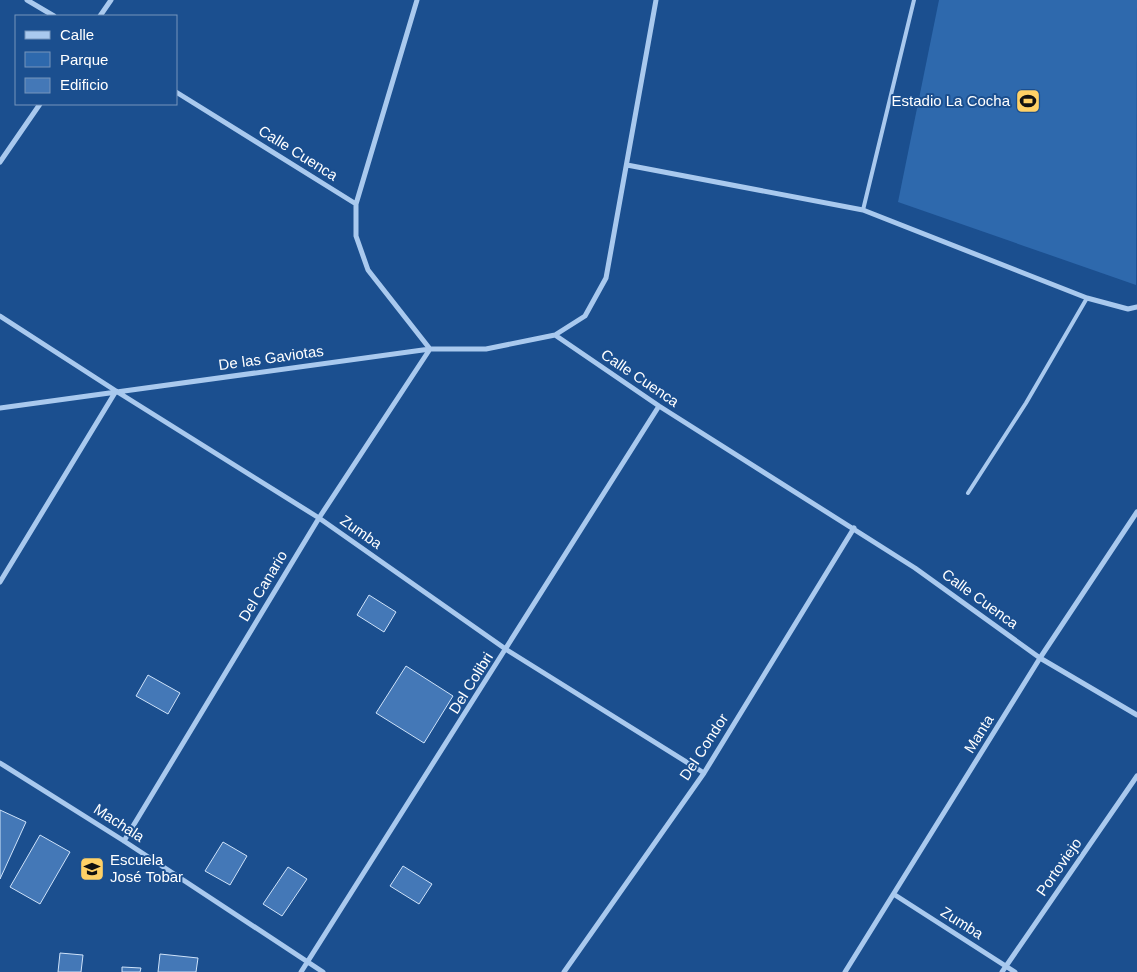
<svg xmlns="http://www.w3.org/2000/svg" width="1137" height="972" font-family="Helvetica,sans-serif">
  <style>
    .green { fill: #2e69ad }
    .building { fill: #4478b7; stroke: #cfe3fa }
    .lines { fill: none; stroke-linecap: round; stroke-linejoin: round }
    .service { stroke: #a9c9ee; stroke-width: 4 }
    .minor { stroke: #a9c9ee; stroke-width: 5 }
    .labels { text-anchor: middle; stroke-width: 4; stroke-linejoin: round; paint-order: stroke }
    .poi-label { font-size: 15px; fill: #fff; stroke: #1b4f8f; text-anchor: end }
    .street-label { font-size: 15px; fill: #fff; stroke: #1b4f8f }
  </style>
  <rect width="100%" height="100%" fill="#1b4f8f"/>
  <!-- green -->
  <path class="green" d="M939,0h198l-1,285 -238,-83z"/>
  <!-- building -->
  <path class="building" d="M369,595l27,17 -12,20 -27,-17z
    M406,666l47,30 -29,47 -48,-30z
    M148,675l32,18 -12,21 -32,-18z
    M0,810l26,12 -26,57z
    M40,835l30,17 -30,52 -30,-17z
    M223,842l24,14 -17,29 -25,-14z
    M403,866l29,18 -13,20 -29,-18z
    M288,867l19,12 -25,37 -19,-12z
    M60,953l23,2 -2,17h-23z
    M160,954l38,4 -2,14h-38z
    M122,967l19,1 -1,4h-18z"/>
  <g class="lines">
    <!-- service -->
    <path class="service" d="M863,210l51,-210
      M968,493l58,-90 61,-105"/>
    <!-- minor -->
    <path class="minor" d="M27,0l27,16
      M100,16l11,-16
      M176,92l180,112v32l12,34 62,79h56l69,-14 104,71 256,162 125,90 97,57
      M0,162l40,-58
      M627,165l236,45 224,88 41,11 9,-2
      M356,204l61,-204
      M0,316l116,75 203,127 188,132 197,123
      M555,335l30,-19 21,-38 50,-278
      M0,408l430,-59
      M0,582l116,-191
      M0,763l124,78 199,131
      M124,841l195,-323 111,-169
      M895,895l120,77
      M301,972l358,-566
      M564,972l140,-199 150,-245
      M845,972l195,-314 97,-146
      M1002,972l135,-196"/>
  </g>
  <!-- icons -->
  <defs>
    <symbol id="stadium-square" viewBox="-11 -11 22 22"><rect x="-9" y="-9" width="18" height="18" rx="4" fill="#ffd166" stroke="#1b4f8f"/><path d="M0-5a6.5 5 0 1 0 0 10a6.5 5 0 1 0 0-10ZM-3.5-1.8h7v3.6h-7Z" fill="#111"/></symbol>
    <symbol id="school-square" viewBox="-11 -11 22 22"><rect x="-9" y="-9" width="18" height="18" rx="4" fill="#ffd166" stroke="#1b4f8f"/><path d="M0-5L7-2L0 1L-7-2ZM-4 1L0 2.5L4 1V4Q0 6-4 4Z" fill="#111"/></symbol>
  </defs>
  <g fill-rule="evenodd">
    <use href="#stadium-square" x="1014" y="87" width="28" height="28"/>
    <use href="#school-square" x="78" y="855" width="28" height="28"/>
  </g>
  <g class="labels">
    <!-- poi labels -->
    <g class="poi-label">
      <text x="1010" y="106">Estadio La Cocha</text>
      <text x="110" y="865" text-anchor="start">Escuela<tspan x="110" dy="17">José Tobar</tspan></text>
    </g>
    <!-- street labels -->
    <g class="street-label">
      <text transform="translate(298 153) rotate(32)" y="5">Calle Cuenca</text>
      <text transform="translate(271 358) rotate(-8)" y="5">De las Gaviotas</text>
      <text transform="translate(640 378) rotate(34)" y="5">Calle Cuenca</text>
      <text transform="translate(361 532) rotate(35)" y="5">Zumba</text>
      <text transform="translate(263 586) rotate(-59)" y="5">Del Canario</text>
      <text transform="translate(980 599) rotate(36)" y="5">Calle Cuenca</text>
      <text transform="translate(471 683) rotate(-58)" y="5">Del Colibri</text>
      <text transform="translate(979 734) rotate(-58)" y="5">Manta</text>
      <text transform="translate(704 747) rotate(-57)" y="5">Del Condor</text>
      <text transform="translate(119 823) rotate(33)" y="5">Machala</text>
      <text transform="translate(1059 867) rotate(-55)" y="5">Portoviejo</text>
      <text transform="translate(962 923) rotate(32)" y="5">Zumba</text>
    </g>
  </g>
  <!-- legend -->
  <rect x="15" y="15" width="162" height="90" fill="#1b4f8f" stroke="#7695bc"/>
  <rect x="25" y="31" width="25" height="8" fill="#a9c9ee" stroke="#7695bc"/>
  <text x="60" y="40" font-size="15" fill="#ffffff">Calle</text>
  <rect x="25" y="52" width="25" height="15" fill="#2e69ad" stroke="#7695bc"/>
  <text x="60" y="65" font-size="15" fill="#ffffff">Parque</text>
  <rect x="25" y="78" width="25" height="15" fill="#4478b7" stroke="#7695bc"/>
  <text x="60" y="90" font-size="15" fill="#ffffff">Edificio</text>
</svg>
